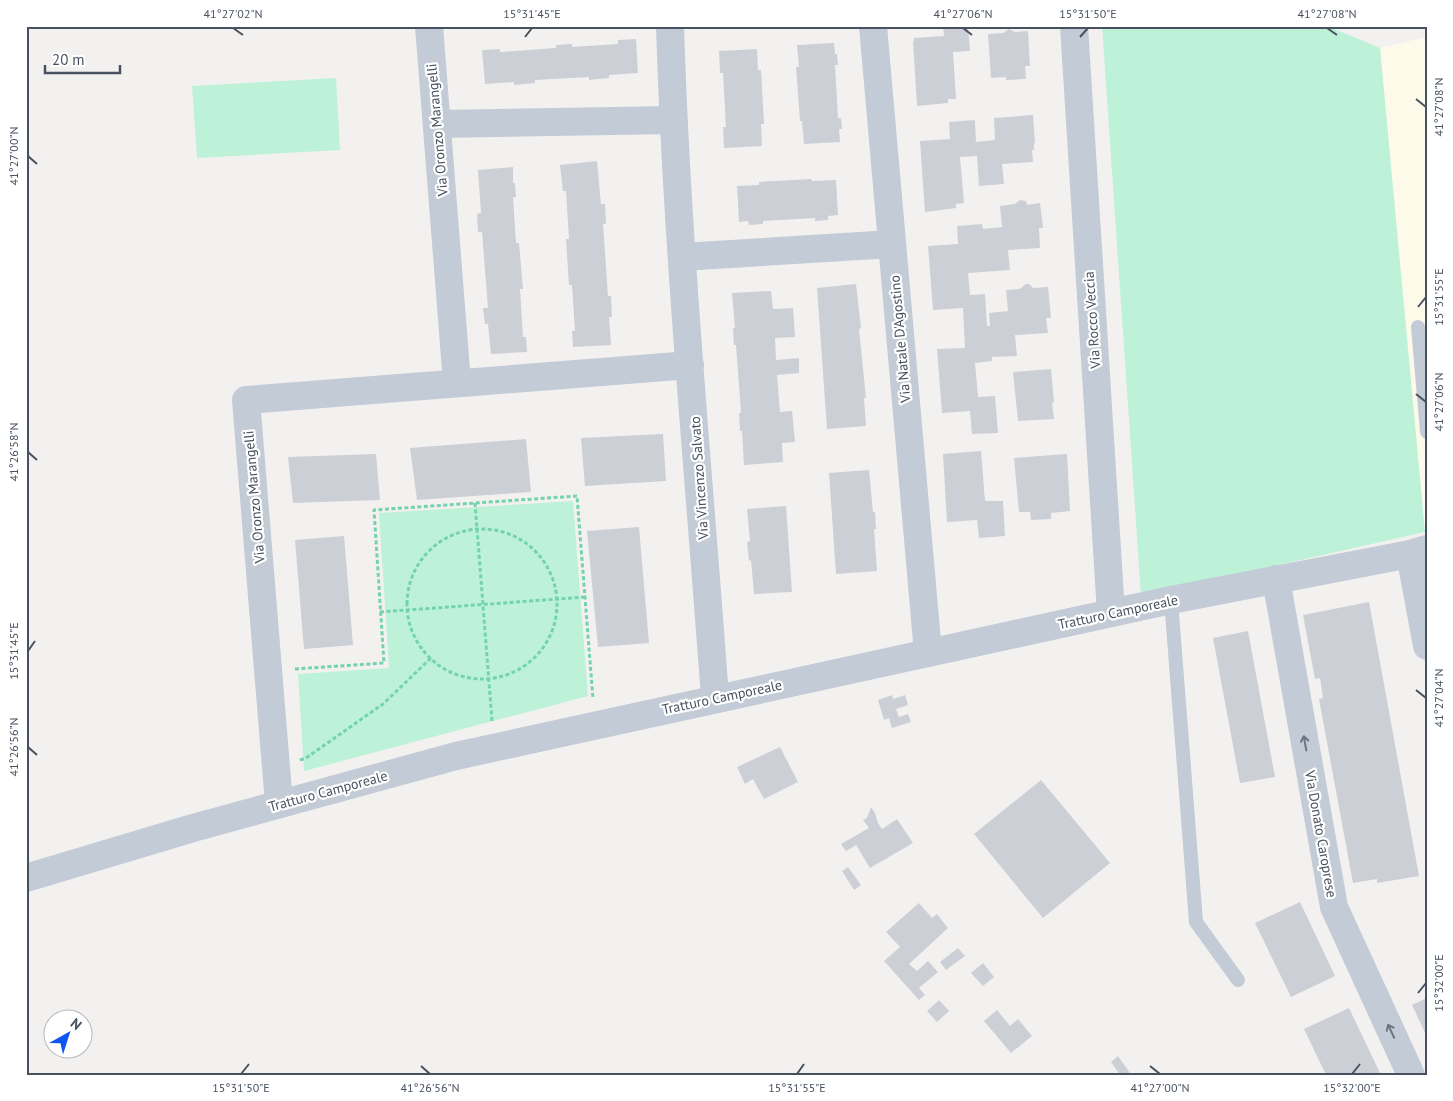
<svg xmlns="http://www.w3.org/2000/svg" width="1453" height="1101" font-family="'PT Sans',sans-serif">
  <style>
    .commercial { fill: #fdfaea }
    .green { fill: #bdf2d8 }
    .building { fill: #cccfd6 }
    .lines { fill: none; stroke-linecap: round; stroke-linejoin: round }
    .path { stroke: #73d3af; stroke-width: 3; stroke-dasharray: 4 2.5; stroke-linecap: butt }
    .service { stroke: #c3cbd6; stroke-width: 14 }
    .minor { stroke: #c3cbd6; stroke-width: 28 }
    .tertiary { stroke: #c3cbd6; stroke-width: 28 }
    .oneway { stroke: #6c7683 }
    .ticks { fill: none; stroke: #47515f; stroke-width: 2 }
    .labels { text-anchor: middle; stroke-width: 4.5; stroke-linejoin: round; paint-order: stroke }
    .street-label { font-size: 14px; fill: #47515f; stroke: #fff }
    .neatline { fill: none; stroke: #47515f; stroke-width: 2 }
    .ticks-label { font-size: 12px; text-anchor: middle; fill: #47515f }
  </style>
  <rect width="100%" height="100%" fill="#f3f1f0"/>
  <!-- commercial -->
  <path class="commercial" d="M1427,37v494l-2,1 -45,-484z"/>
  <!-- green -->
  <path class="green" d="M1102,26h225l53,22 45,484 -284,64z
    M336,78l4,72 -143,8 -5,-72z
    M573,501l15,195 -284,75 -6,-97 91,-6 -10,-155z"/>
  <!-- building -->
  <path class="building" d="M943,26h25l2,25 -17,1 3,47h-8v4l-31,3 -4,-65h1v-3l30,-2z
    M1009,29l6,3 13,-1 2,35h-5l1,13 -20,1v-3l-15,1 -3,-44 15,-1z
    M636,39l2,34 -29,2v3l-20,2v-3l-54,3v3l-21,2v-3l-29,2 -3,-34 18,-1v3l56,-4v-3l16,-1v3l46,-3v-4z
    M834,43l1,11h2l1,11h-3l3,53h3l1,11h-3l1,13 -36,2 -2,-23h-2l-4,-54h3l-2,-22z
    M757,49l1,21h3l3,54h-3l1,22 -38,2 -1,-21h3l-3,-54h-3l-1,-22z
    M1033,115l2,28h-1v7h-2l1,12 -31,2 2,20 -25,2 -2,-30 -17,1 4,46 -8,1v4l-31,4 -5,-71 30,-2 -1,-17 26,-2 1,22 19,-2 -1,-22z
    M597,161l4,43h4l1,20h-3l5,72h3l1,21h-3l2,28 -38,2 -1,-16h3l-3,-46h-3l-3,-46h3l-3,-48h-3l-3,-26z
    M513,167v16h2l1,14h-3l3,46h3l4,46h-3l3,48h3l1,15 -36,2 -3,-30h-3l-2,-16h5l-6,-76h-4l-1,-18 4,-1 -3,-43z
    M811,179l1,2 24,-1 2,35 -10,1v4l-13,1v-3l-52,3v3l-14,1 -1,-4 -9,1 -2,-36 22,-1v-3z
    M1020,200l6,1 1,4 13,-2 3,25h-4l1,20 -32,2 2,20 -42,3 2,22 15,-1 2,32h3l-1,-13 19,-2 -2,-21 14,-1 6,-5h3l4,4 15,-1 3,31h-5l2,15 -33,2 2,21 -25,1v4l-17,2 3,34 17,-1 3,37 -26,1 -2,-23 -28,2 -5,-64 28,-1 -2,-40 -30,2 -5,-64 30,-2 -1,-18 25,-2 1,5 19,-2 -2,-21 15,-2z
    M856,284l5,44 -2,1 7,69h-2l2,28 -39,3 -10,-141z
    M771,291l2,18 20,-1 2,29 -20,1 1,22 23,-2v15l-22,2 3,37 12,-1 3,31 -13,1 1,19 -39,3 -2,-34h-2l-1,-18h2l-5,-68h-2l-1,-17h2l-3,-35z
    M1051,369l3,33 -2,1 2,16 -36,2 -5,-49z
    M663,434l3,47 -81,5 -4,-48z
    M526,439l5,53 -114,8 -7,-52z
    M981,451l4,50h18l2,35 -26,2 -2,-18 -30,2 -4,-68z
    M376,454l4,46 -87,3 -5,-46z
    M1067,454l3,57 -19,2v6l-20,1 -1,-8h-11l-5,-54z
    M869,470l4,42h2l1,17h-2l3,42 -41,3 -7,-101z
    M786,506l6,86 -38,2 -3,-34 -2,1 -2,-19 3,-1 -3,-32z
    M639,527l10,116 -51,4 -11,-116z
    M344,536l9,109 -49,4 -9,-109z
    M1369,602l50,274 -42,7v-4l-24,4 -34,-184 4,-1 -3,-20 -5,1 -12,-64z
    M1248,631l27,146 -35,6 -27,-145z
    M892,695l1,4 12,-4 3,10 -12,4 3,8 9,-3 3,8 -19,6 -3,-10 -5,2 -6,-20z
    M780,747l18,35 -34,17 -11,-20 -8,5 -8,-17z
    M1041,780l69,83 -67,55 -69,-84z
    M871,807l4,6 3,10 4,6 15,-10 16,24 -43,25 -14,-23 -10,6 -5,-7 28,-16 -6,-8 4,-2z
    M848,867l13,18 -7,5 -12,-19z
    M1300,902l35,74 -44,21 -36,-74z
    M919,903l13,15 5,-4 11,14 -39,36 8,7 11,-10 10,11 -19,16 6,7 -6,5 -35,-39 16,-14 -14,-15z
    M958,948l7,8 -19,14 -6,-8z
    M983,963l11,14 -11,9 -12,-13z
    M1427,998v39l-15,-32z
    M939,1000l10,11 -12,11 -10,-11z
    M1349,1008l32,67h-55l-22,-46z
    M997,1010l13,16 8,-7 14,17 -21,17 -27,-32z
    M1118,1056l12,17 -2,2h-8l-9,-13z"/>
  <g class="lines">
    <!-- path -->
    <path class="path" d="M475,503l17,218
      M407 604a75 75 0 1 1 150 0a75 75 0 1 1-150 0Z
      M380,612l205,-15
      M295,669l89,-6 -10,-153 203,-14 16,203
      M300,760l6,-2 77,-54 48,-46"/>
    <!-- service -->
    <path class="service" d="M1418,327l9,105
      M1171,600l25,322 42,58"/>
    <!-- minor -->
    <path class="minor" d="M429,26l28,357
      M670,26c7,225 29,449 45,672
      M873,26l55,627
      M1074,26l37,587
      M437,124l236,-4
      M682,257l210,-13
      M1410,554l17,92
      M1276,579l58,328 77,168
      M279,804l-33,-404 444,-35"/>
    <!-- tertiary -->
    <path class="tertiary" d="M26,878l167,-50 263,-72 715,-156 239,-46 17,-5"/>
  </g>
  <!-- one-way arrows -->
  <defs><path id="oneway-shaft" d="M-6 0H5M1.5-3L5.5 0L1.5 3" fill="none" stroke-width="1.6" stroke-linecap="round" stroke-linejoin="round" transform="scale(1.25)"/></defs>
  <g class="oneway">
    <use href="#oneway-shaft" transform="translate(1305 743) rotate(-100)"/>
    <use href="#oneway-shaft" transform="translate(1391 1031) rotate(-115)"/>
  </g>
  <!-- ticks -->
  <path class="ticks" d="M233,28l10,7M963,28l9,7M1327,28l10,7M525,37l7,-9M1080,37l8,-9M1416,99l10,8M28,156l9,8M1418,307l8,-10M1416,394l10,8M28,452l9,8M28,651l7,-10M1416,690l10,8M28,747l9,8M1418,993l8,-10M421,1066l9,8M1150,1066l10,8M241,1074l8,-10M797,1074l7,-10M1352,1074l8,-10"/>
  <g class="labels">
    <!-- street labels -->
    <g class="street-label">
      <text transform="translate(437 130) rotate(-95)" y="5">Via Oronzo Marangelli</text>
      <text transform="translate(1092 320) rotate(-94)" y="5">Via Rocco Veccia</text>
      <text transform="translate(900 339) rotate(-95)" y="5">Via Natale D'Agostino</text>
      <text transform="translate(699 478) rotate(-94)" y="5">Via Vincenzo Salvato</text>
      <text transform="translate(254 497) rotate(-95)" y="5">Via Oronzo Marangelli</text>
      <text transform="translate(1118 612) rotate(-12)" y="5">Tratturo Camporeale</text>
      <text transform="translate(722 697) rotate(-12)" y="5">Tratturo Camporeale</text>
      <text transform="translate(328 791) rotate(-15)" y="5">Tratturo Camporeale</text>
      <text transform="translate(1321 834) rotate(80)" y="5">Via Donato Caroprese</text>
    </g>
  </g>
  <!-- border -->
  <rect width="1453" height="1101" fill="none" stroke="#ffffff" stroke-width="55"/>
  <!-- north arrow -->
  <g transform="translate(68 1034) rotate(39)"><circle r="24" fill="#ffffff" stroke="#b5b9bf"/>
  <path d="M0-4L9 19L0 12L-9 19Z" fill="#0e56ef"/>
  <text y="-8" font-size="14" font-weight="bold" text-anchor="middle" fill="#47515f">N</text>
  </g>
  <!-- scale -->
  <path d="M45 65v8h75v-8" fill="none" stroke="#47515f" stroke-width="2.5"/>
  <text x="52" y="65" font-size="15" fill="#47515f" stroke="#ffffff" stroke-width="4" paint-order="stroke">20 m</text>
  <rect x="28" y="28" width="1398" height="1046" class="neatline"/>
  <g class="ticks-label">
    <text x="233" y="18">41°27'02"N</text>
    <text x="532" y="18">15°31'45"E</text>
    <text x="963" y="18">41°27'06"N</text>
    <text x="1088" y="18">15°31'50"E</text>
    <text x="1327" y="18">41°27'08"N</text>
    <text transform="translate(1439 107) rotate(-90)" y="4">41°27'08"N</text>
    <text transform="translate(14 156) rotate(-90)" y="4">41°27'00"N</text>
    <text transform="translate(1439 297) rotate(-90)" y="4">15°31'55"E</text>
    <text transform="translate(1439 402) rotate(-90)" y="4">41°27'06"N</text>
    <text transform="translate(14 452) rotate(-90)" y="4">41°26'58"N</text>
    <text transform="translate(14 651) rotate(-90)" y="4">15°31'45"E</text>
    <text transform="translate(1439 698) rotate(-90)" y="4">41°27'04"N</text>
    <text transform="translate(14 747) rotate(-90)" y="4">41°26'56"N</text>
    <text transform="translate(1439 983) rotate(-90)" y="4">15°32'00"E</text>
    <text x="241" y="1092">15°31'50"E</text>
    <text x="430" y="1092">41°26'56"N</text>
    <text x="797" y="1092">15°31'55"E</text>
    <text x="1160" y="1092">41°27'00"N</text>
    <text x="1352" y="1092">15°32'00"E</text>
  </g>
</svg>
